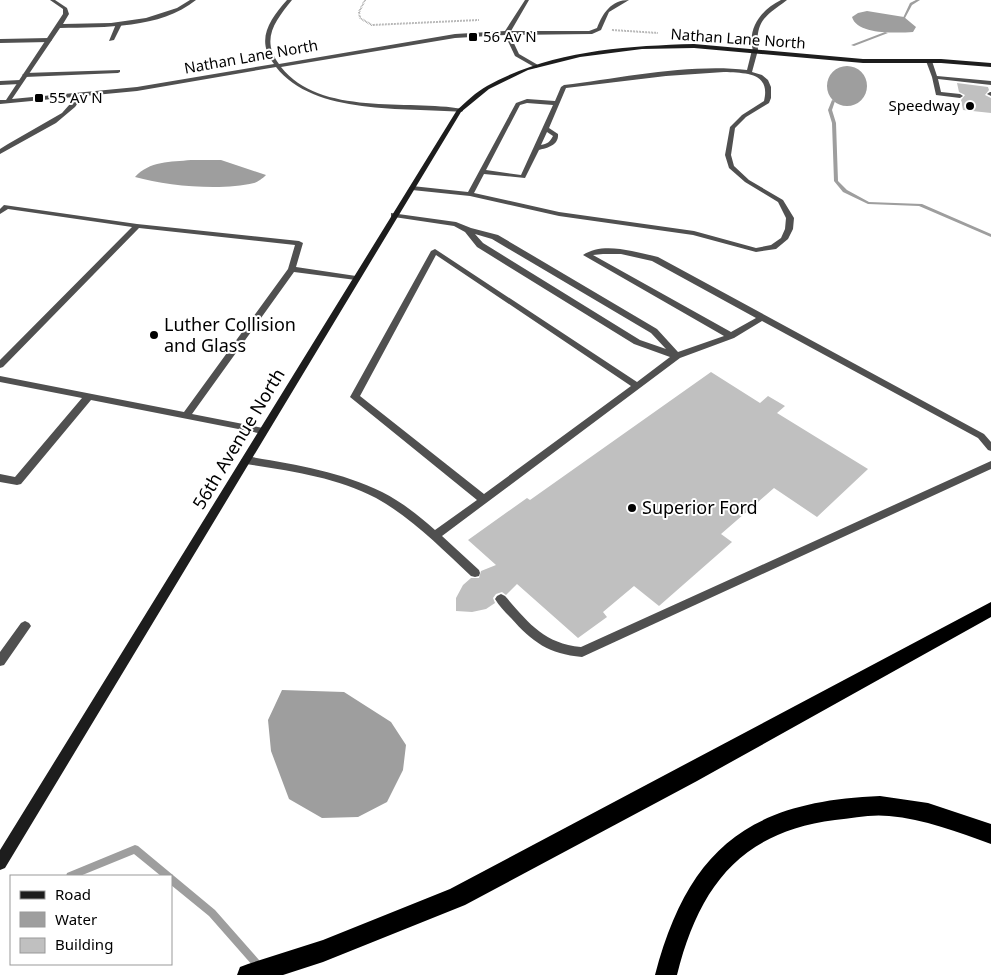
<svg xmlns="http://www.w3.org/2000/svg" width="991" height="975" font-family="'Noto Sans',sans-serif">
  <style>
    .water { fill: #9e9e9e }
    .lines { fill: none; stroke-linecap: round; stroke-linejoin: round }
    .stream { fill: #9e9e9e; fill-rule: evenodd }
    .building { fill: #c0c0c0 }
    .path { stroke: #727272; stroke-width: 2; stroke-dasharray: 0.5 1; stroke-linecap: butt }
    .lane { fill: #505050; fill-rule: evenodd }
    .street { fill: #505050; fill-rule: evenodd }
    .secondary { fill: #1d1d1d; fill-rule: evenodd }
    .highway { fill: #000; fill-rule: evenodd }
    .poi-dot { fill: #000; stroke: #fff; stroke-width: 2 }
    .labels { text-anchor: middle; stroke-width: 4; stroke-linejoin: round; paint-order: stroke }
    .far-poi-label { font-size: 15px; fill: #000; stroke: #fff; text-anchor: start }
    .far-street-label { font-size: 15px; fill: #000; stroke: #fff }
    .poi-label { font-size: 18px; fill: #000; stroke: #fff; text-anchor: start }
    .street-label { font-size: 18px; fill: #000; stroke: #fff }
  </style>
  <rect width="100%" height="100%" fill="#fff"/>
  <!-- water -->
  <path class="water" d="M867,11l37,6 12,10 -3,5c-16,1 -56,3 -61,-15l6,-4z
    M827 86a20 20 0 1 1 40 0a20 20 0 1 1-40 0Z
    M191,160h30l45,15c-3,3 -8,7 -12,8 -33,8 -87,3 -119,-6 14,-16 36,-15 56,-17z
    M282,690l62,2 47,30 15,23 -3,25 -16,32 -29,15 -36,1 -33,-19 -18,-48 -3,-31z"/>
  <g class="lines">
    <!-- stream -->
    <path class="stream" d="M916,0h4l-8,5 -7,13h-2l7,-15z
      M885,32l3,1 -34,13 -3,-1z
      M832,100l3,1 -3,9 4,13 2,58 9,9 22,12 53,2 69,30v3l-72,-31 -51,-2 -25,-12 -9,-11 -2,-58 -4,-13z
      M135,845l3,1 77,64 44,50 2,3 -2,3 -3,2 -3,-2 -44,-50 -38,-31v-9h-10l-27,-22 -54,22h-14l1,-3z"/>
  </g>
  <!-- building -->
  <path class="building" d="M957,83l31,4 1,3 -4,5 6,3v15l-28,-3 -2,-10 4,-5 -6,-3z
    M711,372l49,31 8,-7 17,10 -8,7 91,56 -51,48 -43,-29 -53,46 11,8 -73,64 -25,-20 -31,26 4,5 -29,21 -61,-54 -11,11 -4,-3 -6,2 -3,4 2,5 -9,6 -14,3 -16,-1v-13l7,-13 8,-7h8l2,-7 15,-6 -28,-25 59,-42 3,2z"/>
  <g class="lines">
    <!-- path -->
    <path class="path" d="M365,0l-6,12 1,6 12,7 107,-5
      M612,30l46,3"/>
    <!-- lane -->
    <path class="lane" d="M119,22l3,2 -8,16 -5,1 7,-17z
      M0,39l49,-1 3,2 -3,2 -49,1z
      M755,48l3,2 -6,22 10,3 6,5 3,7v11l-2,5 -23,14 -11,11 -4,27 3,11 15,14 34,20 11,18 -1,11 -5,10 -12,10 -20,3 -63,-17 -134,-19 -89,-20 -58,-6 -3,-2 3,-2 56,6 48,-89 11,-4 28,2 6,-14 3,-2c56,-7 128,-22 183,-15l5,-20zM724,72c21,1 47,0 40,29l-22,14 -12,12 -5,28 4,13 16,14 33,20 8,16 -1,11 -4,9 -10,7 -15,3 -62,-17 -135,-19 -85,-19 10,-19 41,4 14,-28c9,-2 20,-5 19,-16l-9,-6 17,-40 100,-12zM527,103l26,2 -32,70 -35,-5 34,-65zM547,132l6,4c-3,6 -6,8 -12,9z
      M929,59l3,2 5,15 54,5v4l-53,-6 3,13 19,2 3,2 -3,2 -24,-3 -4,-18 -6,-16z
      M120,70v2l-2,1 -93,4 -3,-2 3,-2z
      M0,81l20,-1 3,2 -3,2 -20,1z
      M990,92h1v4l-4,-2z
      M78,95l5,1 -8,11 -19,16 -56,31v-5l8,-5 54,-31z
      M4,205l133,19 162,17 4,2 -7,24 60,9 4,2 -4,2 -62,-8 -102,142 71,14 3,1 2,2 -2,2 -3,1 -172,-34 -70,84 -4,1 -17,-3v-8l15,3 67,-79 -82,-16v-6l184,36 104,-143 7,-24 -156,-17 -136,139 -3,1v-8l132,-133 -124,-18 -8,5v-5z
      M391,213l65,9 15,6 27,7 159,94 21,23 46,-16 -141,-81c20,-14 53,-3 75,2l326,177 7,8v9l-3,-1 -10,-12 -216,-117 -28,17 -54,20 -238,178 37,34 1,3 -1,3 -4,1 -4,-1c-30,-28 -59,-58 -95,-78 -40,-21 -86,-27 -130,-34l-5,-4 5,-4c46,8 94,15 136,36 20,10 37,24 53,38l42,-30 -127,-103 81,-146 4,-2 202,133 33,-25 -36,-13 -157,-97 -12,-15 -11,-6 -60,-9h-3zM475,234l17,5 159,94 15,16 -26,-9 -157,-97zM603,254h18l31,7 104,57 -25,14 -138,-77zM436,255l195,131 -147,108 -124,-98z
      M991,461v8l-409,188c-33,-3 -50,-15 -71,-39 -6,-6 -12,-12 -16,-19l2,-3 4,-2 4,2c24,27 38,47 76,51z
      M25,621l4,2 2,3 -2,3 -25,36 -4,1v-14l21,-29z"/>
    <!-- street -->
    <path class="street" d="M50,0h5l12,8 2,6 -6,10 48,-1 35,-5 31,-10 13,-8h6c-36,29 -91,27 -136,28l-48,71 125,-12 137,-23c-19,-24 -4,-45 13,-64h5c-16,20 -32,39 -13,64l176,-30 50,-3 20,-31h4l-18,31h78l8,-3c6,-15 14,-28 32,-28l-20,12 -8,18 -9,4 -82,1 9,19 19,11 1,1 -3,2 -21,-12 -10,-21 -50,3 -174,29c39,50 127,32 182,42v2l-2,1c-55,-5 -147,4 -185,-45l-139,24 -137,13v-4h6l57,-86v-5z
      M781,0h6c-21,16 -32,20 -29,50l-5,1c-6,-23 8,-41 28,-51z"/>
    <!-- secondary -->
    <path class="secondary" d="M694,44l169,15h78l50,4v4l-50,-4h-78l-169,-15 -52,1 -62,8 -52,13 -39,19 -28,23 -456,756 -5,2v-20l457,-740c9,-8 19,-18 30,-24 63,-35 136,-40 207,-42z"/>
    <!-- highway -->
    <path class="highway" d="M991,602v15l-294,164 -232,124 -142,57 -40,13h-46l3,-8 8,-3 75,-24 127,-51z
      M880,796l48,7 63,21v20c-33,-12 -67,-25 -102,-28 -18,-2 -36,2 -54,4 -95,12 -136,67 -158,155h-22c33,-126 94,-174 225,-179z"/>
  </g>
  <!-- markers -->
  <g class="poi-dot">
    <rect x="468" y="32" width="10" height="10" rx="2.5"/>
    <rect x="34" y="93" width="10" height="10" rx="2.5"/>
    <circle cx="970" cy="106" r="5"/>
    <circle cx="154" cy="335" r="5"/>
    <circle cx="632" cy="508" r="5"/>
  </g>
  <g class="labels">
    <!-- far-poi labels -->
    <g class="far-poi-label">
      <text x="483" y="42">56 Av N</text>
      <text x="49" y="103">55 Av N</text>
      <text x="960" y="111" text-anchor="end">Speedway</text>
    </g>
    <!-- far-street labels -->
    <g class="far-street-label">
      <text transform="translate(738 39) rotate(4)" y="5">Nathan Lane North</text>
      <text transform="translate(251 57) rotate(-10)" y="5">Nathan Lane North</text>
    </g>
    <!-- poi labels -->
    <g class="poi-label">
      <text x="164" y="331">Luther Collision<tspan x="164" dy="21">and Glass</tspan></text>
      <text x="642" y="514">Superior Ford</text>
    </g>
    <!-- street labels -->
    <g class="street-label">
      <text transform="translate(239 439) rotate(-59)" y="6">56th Avenue North</text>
    </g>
  </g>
  <!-- legend -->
  <rect x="10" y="875" width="162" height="90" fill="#ffffff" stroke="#999999"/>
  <rect x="20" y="891" width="25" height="8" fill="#1d1d1d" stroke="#999999"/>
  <text x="55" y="900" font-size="15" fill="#000000">Road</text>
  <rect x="20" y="912" width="25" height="15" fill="#9e9e9e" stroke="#999999"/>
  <text x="55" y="925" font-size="15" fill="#000000">Water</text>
  <rect x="20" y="938" width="25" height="15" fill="#c0c0c0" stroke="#999999"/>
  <text x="55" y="950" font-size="15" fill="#000000">Building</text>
</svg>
